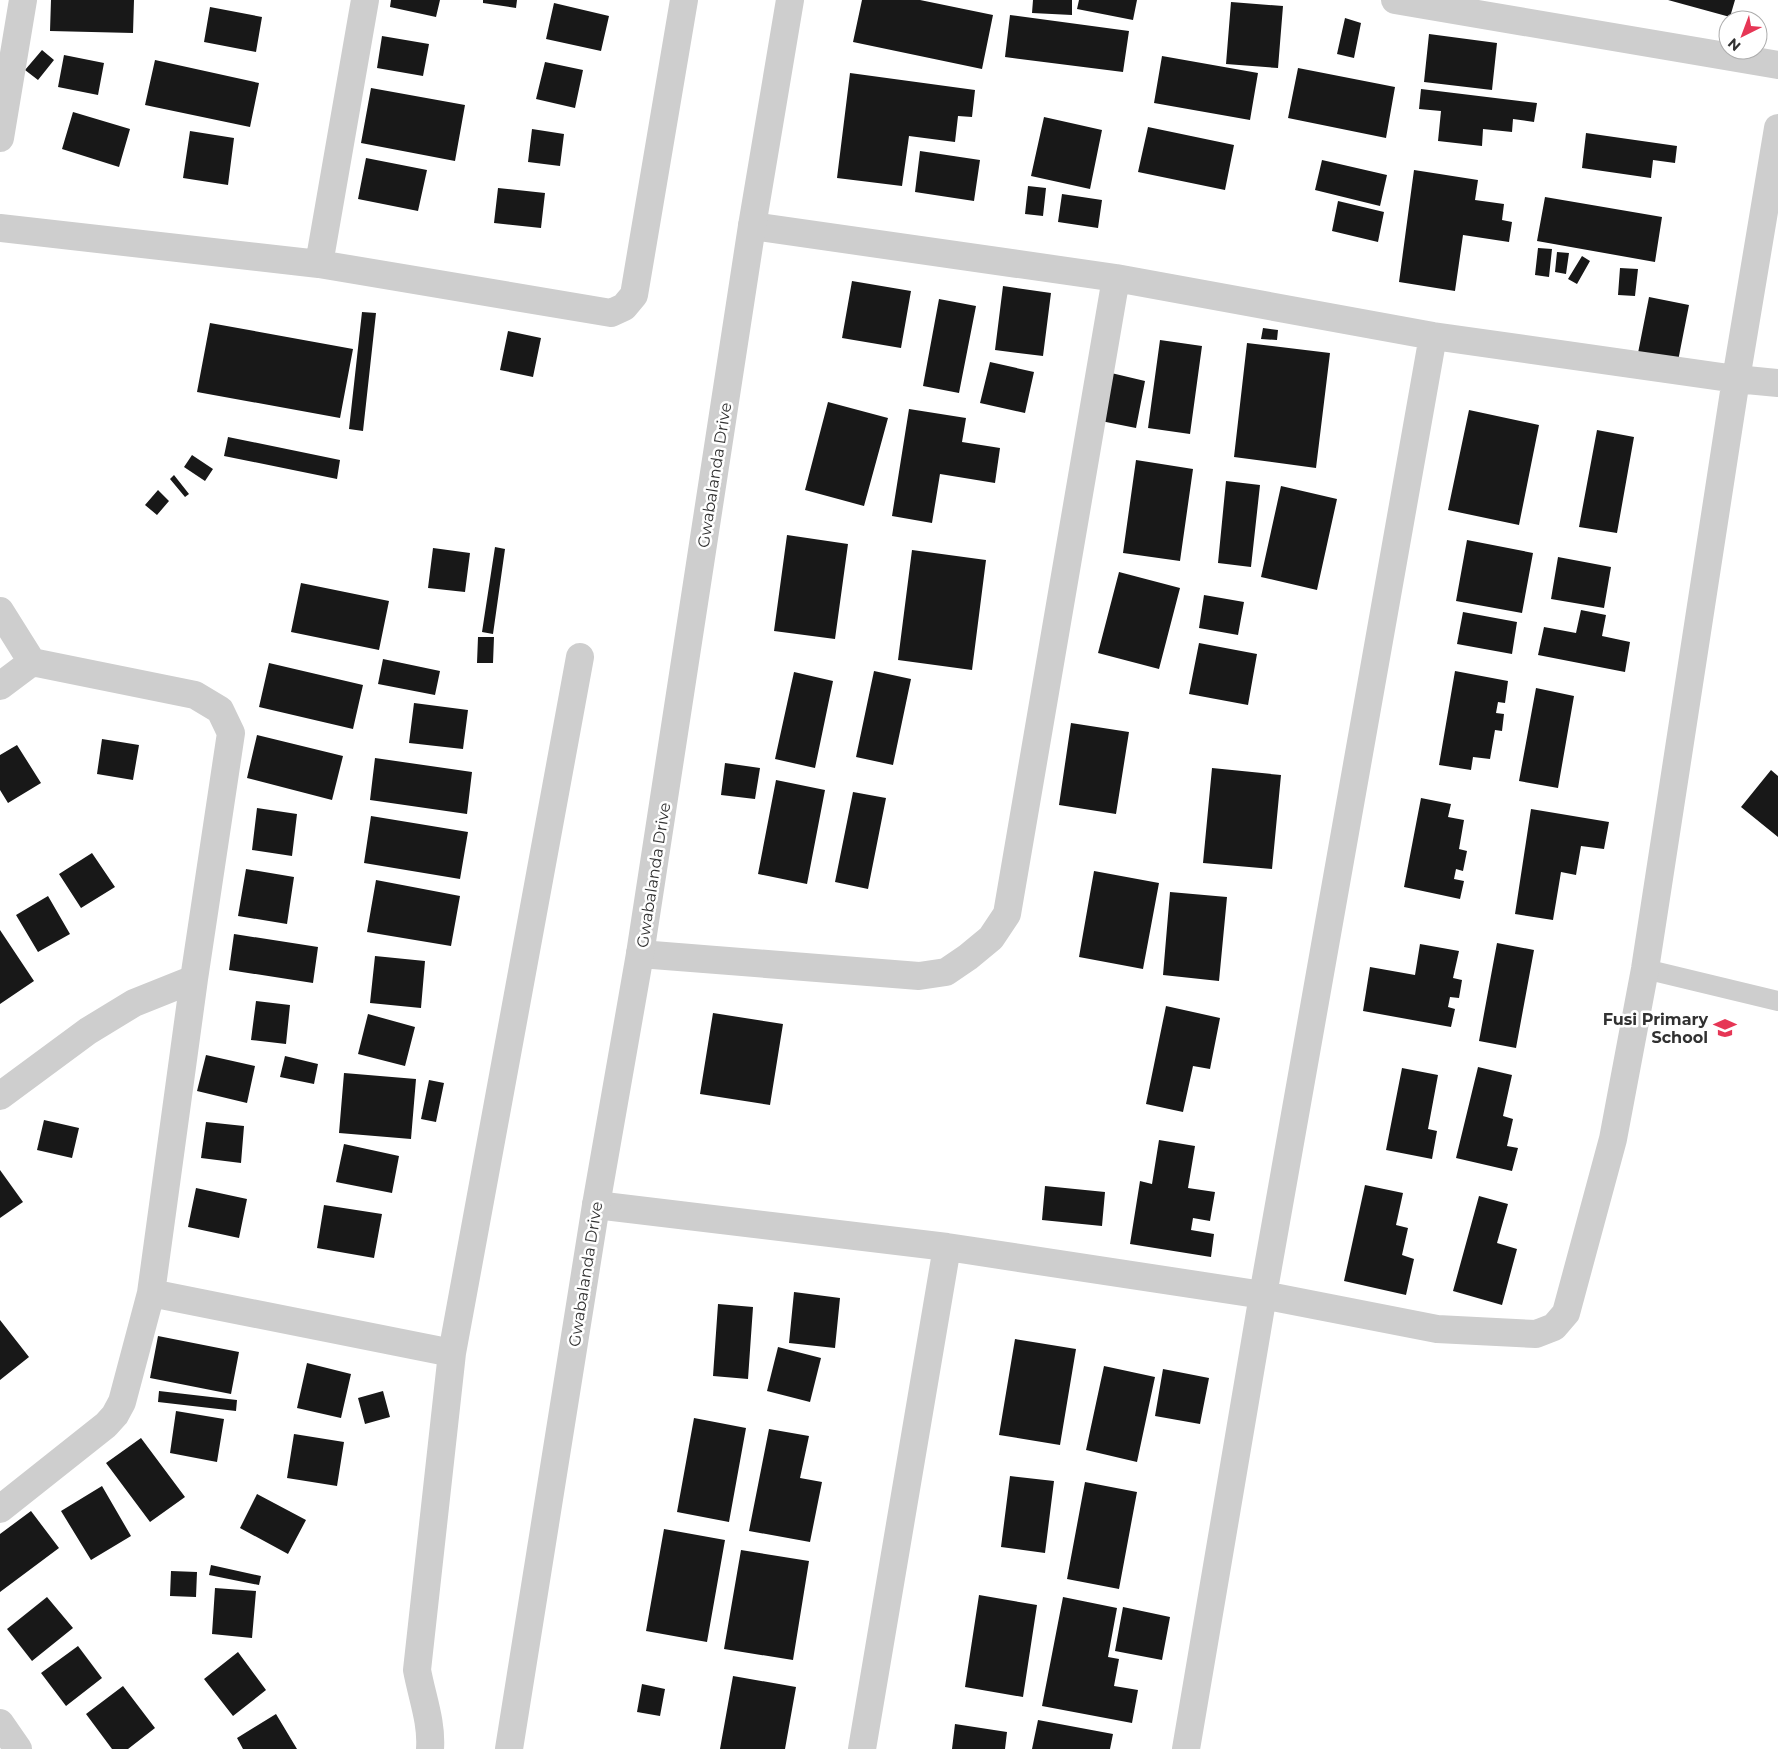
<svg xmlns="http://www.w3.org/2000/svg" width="1778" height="1749" font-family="Montserrat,sans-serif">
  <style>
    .building { fill: #181818 }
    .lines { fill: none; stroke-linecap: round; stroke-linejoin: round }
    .service { stroke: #cecece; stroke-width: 20 }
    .minor { stroke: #cecece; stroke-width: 28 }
    .tertiary { stroke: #cecece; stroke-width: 28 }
    .labels { text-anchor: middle; stroke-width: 5; stroke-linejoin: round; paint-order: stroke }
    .street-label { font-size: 16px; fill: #313131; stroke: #fff }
    .poi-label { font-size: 16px; font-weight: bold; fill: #313131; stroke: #fff; text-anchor: end }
  </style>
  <rect width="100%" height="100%" fill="#fff"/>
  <!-- building -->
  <path class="building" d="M51,0h83l-1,33 -83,-2z
    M391,0h49l-4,17 -46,-10z
    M483,0h34l-1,8 -33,-5z
    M862,0h58l73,15 -11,54 -129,-27z
    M1033,0h39v15l-40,-2z
    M1079,0h58l-4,20 -56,-11z
    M1668,0h67l-5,17z
    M1231,2l52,4 -5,62 -52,-4z
    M554,3l55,13 -8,35 -55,-12z
    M210,7l52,10 -6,35 -52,-10z
    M1010,15l119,16 -6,41 -118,-15z
    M1345,18l16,5 -7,35 -17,-4z
    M1429,34l68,9 -5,47 -68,-8z
    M382,36l47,8 -6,32 -46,-8z
    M42,50l12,10 -16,20 -13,-10z
    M64,55l40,8 -6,32 -40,-8z
    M1162,56l96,17 -8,47 -96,-17z
    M155,60l104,23 -9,44 -105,-22z
    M545,62l38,8 -8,38 -39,-9z
    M1298,68l97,19 -9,51 -98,-20z
    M850,73l125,17 -3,27 -14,-1 -3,26 -46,-6 -7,50 -65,-8z
    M371,88l94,17 -10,56 -94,-18z
    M1421,89l116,14 -3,19 -21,-3 -1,13 -29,-3 -1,17 -44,-5 3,-30 -22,-2z
    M73,112l57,17 -11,38 -57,-18z
    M1044,117l58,13 -12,59 -59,-13z
    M1148,127l86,18 -9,45 -87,-18z
    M532,129l32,5 -4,32 -32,-4z
    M190,131l44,7 -6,47 -45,-7z
    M1586,133l91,13 -2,17 -22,-3 -2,18 -69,-10z
    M920,151l60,9 -6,41 -59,-9z
    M366,158l61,12 -9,41 -60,-12z
    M1322,160l65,15 -7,31 -65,-16z
    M1414,170l64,10 -3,20 29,4 -2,16 10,2 -3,20 -46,-7 -8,56 -56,-9z
    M1028,186l18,2 -3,28 -18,-2z
    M498,188l47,5 -4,35 -47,-5z
    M1062,194l40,6 -4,28 -40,-6z
    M1545,197l117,20 -7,45 -118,-21z
    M1338,201l46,11 -6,30 -46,-11z
    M1538,248l14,1 -3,28 -14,-2z
    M1557,252l12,1 -3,21 -11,-2z
    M1582,256l8,5 -13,23 -9,-5z
    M1620,268l18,1 -3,27 -17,-1z
    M852,281l59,10 -10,57 -59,-10z
    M1003,286l48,7 -8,63 -48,-6z
    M1649,297l40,8 -11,56 -40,-8z
    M939,299l37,7 -17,87 -36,-7z
    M362,312l14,1 -13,118 -14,-2z
    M210,323l143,26 -13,69 -143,-26z
    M1263,328l15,2 -1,10 -16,-1z
    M508,331l33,7 -8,39 -33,-7z
    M1160,340l42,6 -12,88 -42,-6z
    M1247,343l83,10 -14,115 -82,-11z
    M990,362l44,10 -9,41 -45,-10z
    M1107,372l38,9 -9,47 -40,-8z
    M828,402l60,16 -24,88 -59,-16z
    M909,409l57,9 -4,24 38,6 -5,35 -55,-9 -8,49 -40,-7z
    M1469,410l70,15 -20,100 -71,-15z
    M1597,430l37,7 -17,96 -38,-6z
    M228,437l112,23 -3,19 -113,-23z
    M192,455l21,14 -8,12 -21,-14z
    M1136,460l57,9 -13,92 -57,-8z
    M174,475l15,19 -4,3 -15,-18z
    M1226,481l34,4 -9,82 -33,-4z
    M1281,486l56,13 -20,91 -56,-13z
    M158,490l11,11 -12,14 -12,-10z
    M787,535l61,9 -13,95 -61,-8z
    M1467,540l66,13 -11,60 -66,-12z
    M495,547l10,2 -12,85 -11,-2z
    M433,548l37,5 -5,39 -37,-4z
    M912,550l74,10 -14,110 -74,-10z
    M1558,557l53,10 -7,41 -53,-9z
    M1119,572l61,16 -21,81 -61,-16z
    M301,583l88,18 -10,49 -88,-18z
    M1204,595l40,7 -6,33 -39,-7z
    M1581,610l25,5 -4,21 28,6 -5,30 -87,-17 6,-28 32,6z
    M1463,612l54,10 -5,32 -55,-10z
    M478,637h16l-1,26h-16z
    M1199,643l58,11 -9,51 -59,-11z
    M383,659l57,12 -5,24 -57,-11z
    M269,663l94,22 -10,44 -94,-22z
    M874,671l37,8 -18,86 -37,-8z
    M1455,671l53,10 -3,22 -7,-1 -2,11 8,1 -2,17 -7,-1 -5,29 -17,-2 -2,13 -32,-5z
    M794,672l39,9 -18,87 -40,-9z
    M1536,688l38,8 -16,92 -39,-7z
    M414,703l54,7 -5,39 -54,-6z
    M1071,723l58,9 -13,82 -57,-9z
    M257,735l86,21 -11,44 -85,-22z
    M102,739l37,6 -6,35 -36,-6z
    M17,745l24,38 -33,20 -8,-13v-35z
    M375,758l97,14 -5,42 -97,-14z
    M725,763l35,5 -5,31 -34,-4z
    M1212,768l69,7 -9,94 -69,-6z
    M1771,770l7,6v61l-37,-30z
    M776,780l49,10 -18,94 -49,-10z
    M853,792l33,6 -18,91 -33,-7z
    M1421,798l30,6 -3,13 16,3 -5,29 8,2 -4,20 -7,-2 -2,10 10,2 -4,18 -56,-12z
    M257,808l40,6 -5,42 -40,-6z
    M1531,809l78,13 -5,27 -23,-3 -5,29 -15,-3 -8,48 -38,-6z
    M371,816l97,16 -8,47 -96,-16z
    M92,853l23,34 -34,21 -22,-34z
    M246,869l48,8 -7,47 -49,-8z
    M1094,871l65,12 -16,86 -64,-12z
    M376,880l84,16 -9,50 -84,-14z
    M1170,892l57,5 -8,84 -56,-6z
    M48,896l22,38 -32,18 -22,-37z
    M0,930l34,51 -34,23z
    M234,934l84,13 -5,36 -84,-13z
    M1497,943l37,7 -18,98 -37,-7z
    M1420,944l39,7 -6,27 9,2 -3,18 -9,-1 -2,10 7,2 -4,18 -88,-16 7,-44 45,8z
    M375,956l50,5 -4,47 -51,-5z
    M256,1001l34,4 -4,39 -35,-4z
    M1166,1006l54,12 -10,51 -17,-3 -10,46 -37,-8z
    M713,1013l70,11 -13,81 -70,-11z
    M368,1014l47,13 -10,39 -47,-12z
    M206,1055l49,11 -8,37 -50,-12z
    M285,1056l33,8 -4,20 -34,-7z
    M1478,1067l34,8 -9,41 10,3 -6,27 11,2 -6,23 -56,-13z
    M1402,1068l36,7 -10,54 9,2 -5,28 -46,-9z
    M344,1073l72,6 -5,60 -72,-6z
    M429,1080l15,3 -8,39 -15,-3z
    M44,1120l35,8 -7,30 -35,-8z
    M206,1122l38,4 -3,37 -40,-5z
    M1159,1140l36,6 -7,42 27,4 -5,29 -17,-3 -2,12 23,4 -3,23 -81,-13 10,-63 12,3z
    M344,1144l55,12 -7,37 -56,-11z
    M0,1170l23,32 -23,16z
    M1365,1185l38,8 -7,32 12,3 -6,27 12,4 -8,36 -62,-14z
    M1045,1186l60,6 -3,34 -60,-6z
    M196,1188l51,11 -8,39 -51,-11z
    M1479,1196l29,8 -11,39 20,6 -15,56 -49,-14z
    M324,1205l58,9 -8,44 -57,-10z
    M794,1292l46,6 -5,50 -46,-5z
    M718,1304l35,3 -5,72 -35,-3z
    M0,1320l29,37 -29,23z
    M158,1336l81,16 -8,42 -81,-16z
    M1015,1339l61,10 -16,96 -61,-10z
    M778,1347l43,11 -11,44 -43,-11z
    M307,1363l44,11 -10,44 -44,-10z
    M1104,1366l51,11 -18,85 -51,-12z
    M1163,1369l46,9 -9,46 -45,-8z
    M159,1391l78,9 -1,11 -78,-9z
    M383,1391l7,26 -25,7 -7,-26z
    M176,1411l48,8 -7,43 -47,-9z
    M694,1418l52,10 -17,94 -52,-10z
    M769,1429l40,7 -9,42 22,4 -12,60 -61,-11z
    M294,1434l50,8 -7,44 -50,-8z
    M141,1438l44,59 -35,25 -44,-59z
    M1010,1476l44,5 -9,72 -44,-6z
    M1085,1482l52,10 -18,97 -52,-10z
    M102,1486l29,50 -40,24 -30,-49z
    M257,1494l49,26 -18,34 -48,-26z
    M31,1511l28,37 -59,44v-58z
    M664,1529l61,11 -18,102 -61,-11z
    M741,1550l68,11 -16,99 -69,-11z
    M211,1565l50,11 -2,9 -50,-10z
    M171,1571l26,1 -1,25 -26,-1z
    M215,1588l41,3 -4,47 -40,-4z
    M979,1595l58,10 -14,92 -58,-10z
    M47,1597l26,31 -41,33 -25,-32z
    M1063,1597l54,11 -9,49 11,2 -5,27 24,4 -6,33 -90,-17z
    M1123,1607l47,10 -8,43 -47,-9z
    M78,1646l24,32 -36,28 -25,-33z
    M238,1652l28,38 -33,26 -29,-37z
    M733,1676l63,11 -11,62h-65z
    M642,1684l23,5 -5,27 -23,-4z
    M123,1686l32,42 -27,21h-16l-26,-35z
    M276,1714l21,35h-54l-6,-11z
    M1038,1720l75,14 -3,15h-78z
    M955,1724l52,8 -2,17h-53z"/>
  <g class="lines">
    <!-- service -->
    <path class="service" d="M1645,969l133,32"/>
    <!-- minor -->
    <path class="minor" d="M1395,0l383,65
      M0,138l23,-138
      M752,226l364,52 317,58 303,43 42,4
      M0,228l319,36 292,49 13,-6 10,-12 50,-295
      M319,264l46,-264
      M0,611l32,51 163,33 25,15 11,23 -37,246 -43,314 -29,109 -7,13 -9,10 -106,84
      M0,686l32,-24
      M640,954l279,22 27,-4 22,-15 23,-19 16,-24 109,-636
      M0,1096l88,-65 46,-28 60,-24
      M596,1205l351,42 316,48 174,34 99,5 18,-7 12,-14 47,-174 32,-170 91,-590 42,-251
      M151,1293l301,60
      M0,1723l18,26
      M430,1749c2,-27 -8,-52 -13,-79l35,-317 128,-696
      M862,1749l85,-502
      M1186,1749l77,-454 170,-959"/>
    <!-- tertiary -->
    <path class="tertiary" d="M509,1749l87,-544 44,-251 112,-728 38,-226"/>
  </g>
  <!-- icons -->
  <defs>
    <symbol id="school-bare" viewBox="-9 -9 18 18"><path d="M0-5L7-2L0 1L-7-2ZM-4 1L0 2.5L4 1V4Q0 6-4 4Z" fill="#e63655" stroke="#fff" stroke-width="2.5" paint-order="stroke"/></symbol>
  </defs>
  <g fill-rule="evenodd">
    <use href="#school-bare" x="1709" y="1012" width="32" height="32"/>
  </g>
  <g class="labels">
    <!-- street labels -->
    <g class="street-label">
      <text transform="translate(714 475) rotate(-81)" y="6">Gwabalanda Drive</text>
      <text transform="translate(653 875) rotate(-81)" y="6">Gwabalanda Drive</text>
      <text transform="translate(585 1274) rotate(-81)" y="6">Gwabalanda Drive</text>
    </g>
    <!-- poi labels -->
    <g class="poi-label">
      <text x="1708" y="1025">Fusi Primary<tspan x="1708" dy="18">School</tspan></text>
    </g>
  </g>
  <!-- north arrow -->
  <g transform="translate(1743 35) rotate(222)"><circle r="24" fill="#ffffff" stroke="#adadad"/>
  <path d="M0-4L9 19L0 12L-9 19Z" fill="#e63655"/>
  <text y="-8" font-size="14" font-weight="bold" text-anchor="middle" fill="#313131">N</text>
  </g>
</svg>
